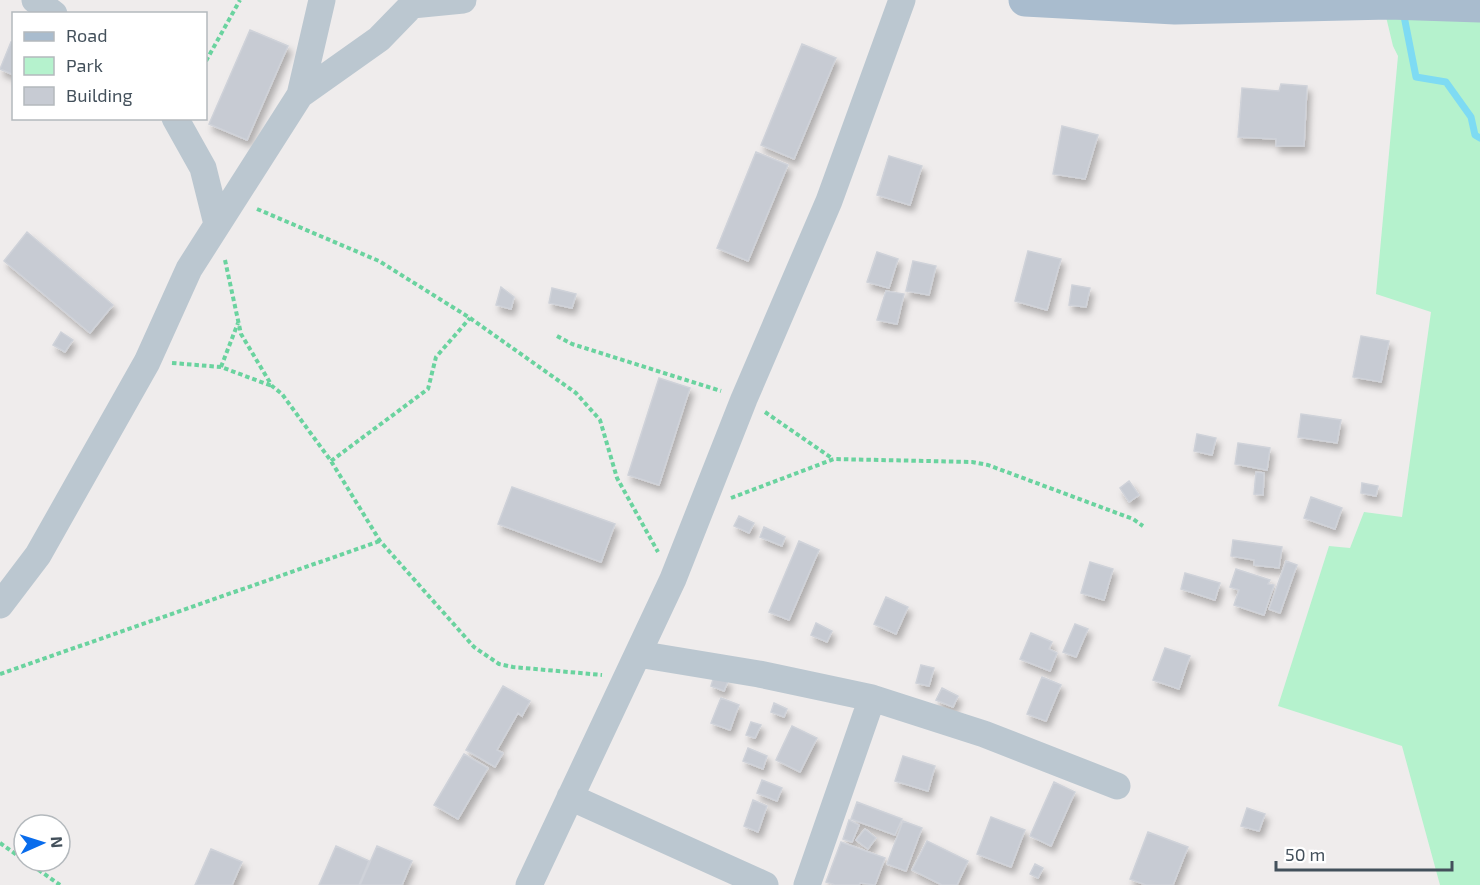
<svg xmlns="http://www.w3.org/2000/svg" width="1480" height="885" font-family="'Exo 2',sans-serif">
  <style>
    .green { fill: #b5f2cd }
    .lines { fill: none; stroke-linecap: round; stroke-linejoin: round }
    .stream { stroke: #7edbf3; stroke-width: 7 }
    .building { fill: #c7cbd3; stroke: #cfd2d9; stroke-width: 1.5; filter: url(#shadow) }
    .path { stroke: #6ad39f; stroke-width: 4; stroke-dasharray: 4.5 3; stroke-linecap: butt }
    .minor { stroke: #bbc7d0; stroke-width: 27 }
    .primary { stroke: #a9bcce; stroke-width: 33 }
  </style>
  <defs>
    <filter id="shadow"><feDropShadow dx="3.5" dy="6" stdDeviation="3" flood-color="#0004"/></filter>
  </defs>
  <rect width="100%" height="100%" fill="#efecec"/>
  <!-- green -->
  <path class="green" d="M1382,0h98v885h-40l-38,-139 -124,-40 51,-160 21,2 14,-36 38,5 29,-205 -55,-18 22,-238 -5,-10z"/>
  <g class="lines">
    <!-- stream -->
    <path class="stream" d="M1403,11l13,66 30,5 25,35 4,18 5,3"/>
  </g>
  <!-- building -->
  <path class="building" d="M250,30l38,16 -41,94 -38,-16z
    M11,42l3,1v32l-14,-6z
    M802,44l34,14 -42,101 -33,-14z
    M1281,84l26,2 -3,60h-28v-7l-38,-2 4,-49 37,3z
    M1062,126l36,9 -13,44 -32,-5z
    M756,152l32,13 -40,96 -31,-13z
    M889,156l33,10 -12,39 -33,-10z
    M27,232l86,73 -23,28 -86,-72z
    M1028,251l33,8 -14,51 -32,-9z
    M877,252l21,7 -9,29 -22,-6z
    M913,261l23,5 -7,29 -23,-4z
    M1072,285l18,3 -4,19 -17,-2z
    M501,287l13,10 -3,12 -15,-4z
    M552,288l24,6 -4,14 -23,-5z
    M886,291l18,3 -7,30 -20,-4z
    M61,332l12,8 -8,12 -12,-7z
    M1361,336l28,5 -8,41 -28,-5z
    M659,378l31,10 -31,97 -31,-10z
    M1301,414l40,6 -4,23 -39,-6z
    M1197,434l19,4 -4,17 -18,-4z
    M1238,443l32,5 -3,22 -32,-6z
    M1256,472l8,1 -1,22 -9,-1z
    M1129,481l10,14 -10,7 -9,-14z
    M1362,483l16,3 -2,10 -15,-3z
    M512,487l103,37 -14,38 -103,-38z
    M1311,497l31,11 -7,21 -31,-11z
    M739,516l15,7 -5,10 -15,-7z
    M764,527l21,10 -3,9 -22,-9z
    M1233,540l49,7 -3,21 -25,-3v-5l-23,-4z
    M799,541l20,9 -30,70 -20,-8z
    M1286,561l11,4 -17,48 -11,-4z
    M1090,562l23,7 -9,31 -23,-7z
    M1236,569l34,11 -2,4 6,1 -10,30 -30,-10 5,-15 -9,-3z
    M1185,573l35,10 -5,17 -34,-11z
    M886,597l22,10 -12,27 -22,-10z
    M816,623l16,8 -5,11 -16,-7z
    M1075,624l13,5 -12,28 -13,-5z
    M1031,633l21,9 -3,7 8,4 -7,18 -30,-12z
    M1165,648l25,8 -11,33 -26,-9z
    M921,665l13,3 -5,18 -13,-3z
    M714,676l14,5 -4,10 -13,-5z
    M1042,677l19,8 -15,36 -19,-7z
    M503,686l27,15 -8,15 -4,-3 -21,37 6,3 -8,14 -29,-17z
    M942,688l16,8 -5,11 -17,-7z
    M721,698l18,7 -9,25 -19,-7z
    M774,703l13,6 -3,8 -13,-5z
    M751,722l10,3 -6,13 -9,-3z
    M792,726l25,12 -17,34 -24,-12z
    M748,748l19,8 -4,13 -20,-8z
    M464,754l24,14 -30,51 -24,-14z
    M903,756l32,10 -7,25 -33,-10z
    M762,780l20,8 -5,13 -20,-8z
    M1054,782l21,10 -24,54 -21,-10z
    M753,800l14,6 -9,26 -14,-6z
    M857,802l45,17 -7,16 -44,-16z
    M1247,808l18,6 -6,17 -18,-5z
    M991,817l34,13 -14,37 -34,-13z
    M849,820l10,5 -7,17 -9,-3z
    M903,821l19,7 -16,43 -19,-7z
    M865,829l11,9 -8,11 -12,-9z
    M1148,832l40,15 -15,38h-27l-16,-6z
    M927,841l41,20 -11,24h-15l-30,-15z
    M841,842l44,16 -10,27 -15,-2 -1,2h-24l-9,-3z
    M336,846l33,15 -10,24h-40z
    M377,846l35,15 -10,24h-42z
    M211,849l31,13 -10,23h-37z
    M1035,864l8,4 -5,10 -8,-4z"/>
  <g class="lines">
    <!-- path -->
    <path class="path" d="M206,61l34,-61
      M257,209l122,52 91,57 106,75 24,27 17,58 41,74
      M225,260l16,74 31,52 10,8 49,67 49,80 94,106 25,17 14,3 89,8
      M557,336l15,8 149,47
      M172,363l49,4 51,19
      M221,367l17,-44
      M765,412l68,47
      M331,461l97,-72 8,-32 34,-39
      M731,498l103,-39 138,3 16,3 145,54 10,7
      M0,674l380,-133
      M0,843l24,17
      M26,861l34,24"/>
    <!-- minor -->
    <path class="minor" d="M35,0l19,14
      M300,95l79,-56 33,-34 51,-5
      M175,118l28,50 14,56
      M0,605l38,-50 109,-193 42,-93 111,-174 22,-95
      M638,654l121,20 113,24 112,36 133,52
      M570,797l195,88
      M529,885l144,-306 71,-180 85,-198 73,-201
      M807,885l65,-187"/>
    <!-- primary -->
    <path class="primary" d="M1025,0l150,8 214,-5 91,3"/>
  </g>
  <!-- legend -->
  <rect x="12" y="12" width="195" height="108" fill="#ffffff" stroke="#b4b9bd" stroke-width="1.5"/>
  <rect x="24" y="32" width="30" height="9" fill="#a9bcce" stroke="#b4b9bd" stroke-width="1.5"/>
  <text x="66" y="42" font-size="18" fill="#43505b">Road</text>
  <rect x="24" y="57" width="30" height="18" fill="#b5f2cd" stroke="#b4b9bd" stroke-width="1.5"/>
  <text x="66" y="72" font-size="18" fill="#43505b">Park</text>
  <rect x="24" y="87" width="30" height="18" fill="#c7cbd3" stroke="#b4b9bd" stroke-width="1.5"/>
  <text x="66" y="102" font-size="18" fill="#43505b">Building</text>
  <!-- north arrow -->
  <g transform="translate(42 843) rotate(87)"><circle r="28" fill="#ffffff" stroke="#b4b9bd" stroke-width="1.5"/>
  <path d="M0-4.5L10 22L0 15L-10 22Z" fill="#096cec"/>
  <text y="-9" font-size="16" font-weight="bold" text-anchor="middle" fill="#43505b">N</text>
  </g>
  <!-- scale -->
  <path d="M1276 861v9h176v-9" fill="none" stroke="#43505b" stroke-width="3"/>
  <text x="1285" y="861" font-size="18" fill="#43505b" stroke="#ffffff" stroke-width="4.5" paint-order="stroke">50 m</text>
</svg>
